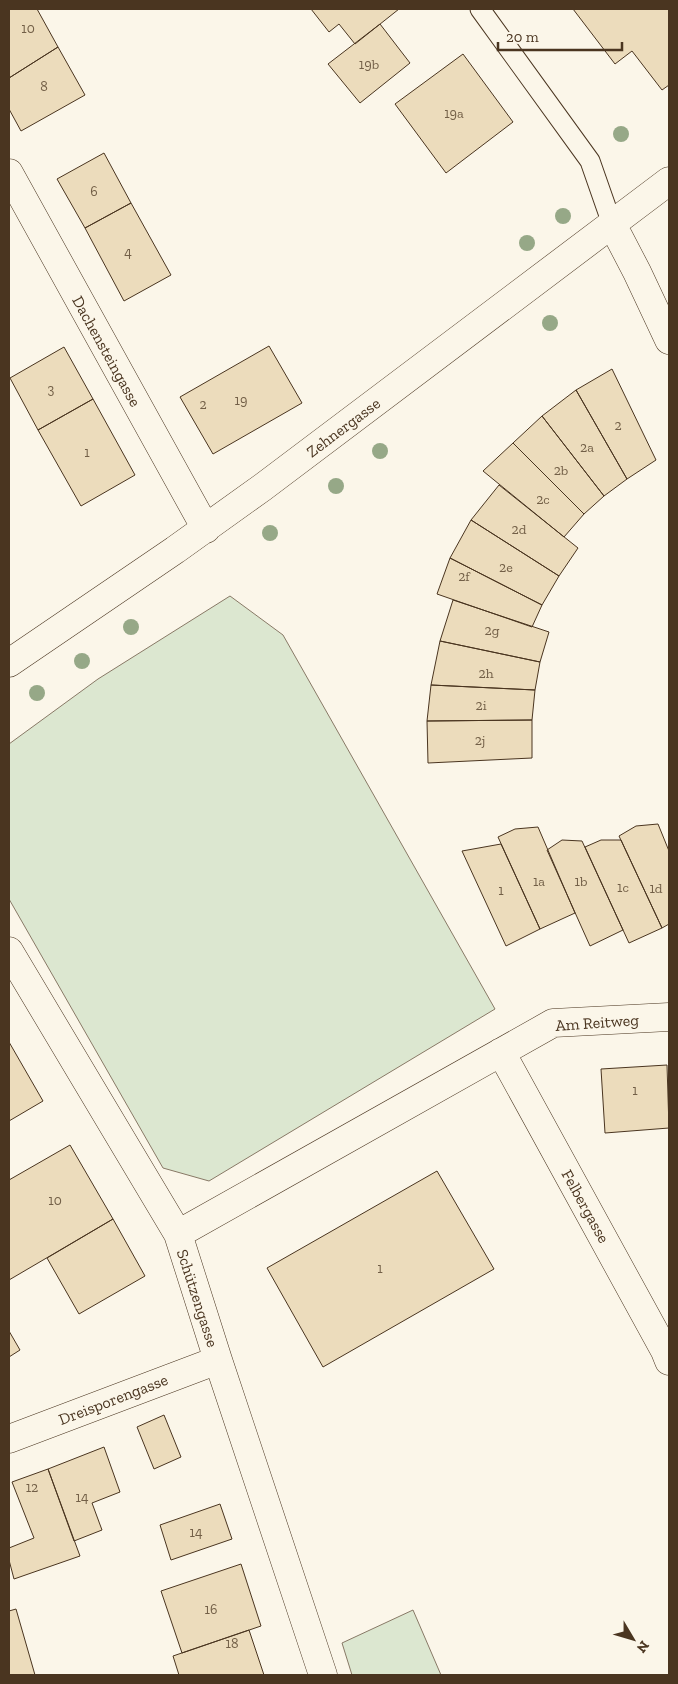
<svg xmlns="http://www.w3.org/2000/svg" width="678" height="1684" font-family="'Zilla Slab',serif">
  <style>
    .green { fill: #dce7d0; stroke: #887966 }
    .building { fill: #ecdcbc; stroke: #4a3520 }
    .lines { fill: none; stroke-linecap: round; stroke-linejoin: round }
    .lane-casing { stroke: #4a3520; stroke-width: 21 }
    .street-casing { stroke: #4a3520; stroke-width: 29 }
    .lane { stroke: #fbf6e9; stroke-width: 19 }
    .street { stroke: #fbf6e9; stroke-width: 28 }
    .tree { fill: #96a887 }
    .labels { text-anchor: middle; stroke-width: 4; stroke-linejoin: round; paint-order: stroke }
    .number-label { font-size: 14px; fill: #725f47 }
    .street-label { font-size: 16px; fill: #4a3520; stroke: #fbf6e9 }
  </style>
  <rect width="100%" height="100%" fill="#fbf6e9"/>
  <!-- green -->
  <path class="green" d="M230,596l53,39 212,374 -286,172 -46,-13 -154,-269v-155l89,-65z
    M413,1610l28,65h-89l-10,-32z"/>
  <!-- building -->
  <path class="building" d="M9,9h28l21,38 -49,31z
    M311,9h88l-44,35 -16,-20 -10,8z
    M573,9h96v76l-7,5 -30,-39 -17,13z
    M380,24l30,39 -50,40 -32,-39z
    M58,47l27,48 -64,36 -12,-22v-31z
    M463,54l50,68 -67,51 -51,-69z
    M104,153l27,50 -46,25 -28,-49z
    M131,203l40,72 -47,26 -39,-73z
    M269,346l33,57 -89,51 -33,-57z
    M64,347l29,52 -55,31 -28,-52z
    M612,369l44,91 -29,19 -51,-89z
    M576,390l51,89 -23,17 -62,-80z
    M93,399l42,76 -54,31 -43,-76z
    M542,416l62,80 -20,18 -71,-71z
    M513,443l71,71 -20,23 -81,-66z
    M499,485l79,63 -19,28 -88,-56z
    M471,520l88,56 -17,29 -92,-47z
    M450,558l92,47 -10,22 -95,-33z
    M453,600l96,32 -9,30 -100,-21z
    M440,641l100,21 -5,28 -104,-5z
    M431,685l104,5 -3,30 -105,1z
    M532,720v38l-104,5 -1,-42z
    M658,824l11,27v73l-7,4 -43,-92 17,-10z
    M538,827l37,86 -35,16 -42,-92 17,-8z
    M562,840l20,1 41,89 -33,16 -43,-96z
    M601,840h20l41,88 -33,15 -44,-96z
    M501,844l39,85 -34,17 -44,-95z
    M9,1042l34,59 -34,20z
    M667,1065l2,63 -64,5 -4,-64z
    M70,1145l43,74 -104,61v-100z
    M437,1171l57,98 -171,98 -56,-99z
    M113,1219l32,57 -66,38 -32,-56z
    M9,1331l11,19 -11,7z
    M164,1415l17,42 -27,12 -17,-42z
    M104,1447l16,45 -28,11 10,27 -28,11 -26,-72z
    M48,1469l32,87 -66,23 -5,-19v-12l25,-10 -22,-56z
    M220,1504l12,35 -61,21 -11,-35z
    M241,1564l20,62 -79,27 -21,-62z
    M16,1609l19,66h-26v-64z
    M249,1630l15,45h-85l-6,-19z"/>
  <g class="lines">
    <defs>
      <path id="lane" d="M480,9l110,152 22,63"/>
      <path id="street" d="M9,173l197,356
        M612,224l25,48 32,68
        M9,663l166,-113 88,-63 406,-306
        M9,951l169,283 40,126 105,315
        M501,1052l164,299 4,10
        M178,1234l375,-211 116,-6
        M9,1439l209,-79"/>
    </defs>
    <!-- lane casing -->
    <use href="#lane" class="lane-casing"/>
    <!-- street casing -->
    <use href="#street" class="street-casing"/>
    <!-- lane -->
    <use href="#lane" class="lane"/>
    <!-- street -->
    <use href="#street" class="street"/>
  </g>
  <!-- trees -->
  <g class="tree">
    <circle cx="621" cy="134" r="8"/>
    <circle cx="563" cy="216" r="8"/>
    <circle cx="527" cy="243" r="8"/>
    <circle cx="550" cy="323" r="8"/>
    <circle cx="380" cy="451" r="8"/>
    <circle cx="336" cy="486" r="8"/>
    <circle cx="270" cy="533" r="8"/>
    <circle cx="131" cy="627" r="8"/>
    <circle cx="82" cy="661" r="8"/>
    <circle cx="37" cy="693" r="8"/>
  </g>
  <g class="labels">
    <!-- number labels -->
    <g class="number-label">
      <text x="28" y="33">10</text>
      <text x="369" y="69">19b</text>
      <text x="44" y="91">8</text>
      <text x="454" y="118">19a</text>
      <text x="94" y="196">6</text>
      <text x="128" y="257">4</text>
      <text x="51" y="394">3</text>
      <text x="241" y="405">19</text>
      <text x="203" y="409">2</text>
      <text x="618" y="430">2</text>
      <text x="587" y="452">2a</text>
      <text x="87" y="457">1</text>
      <text x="561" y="475">2b</text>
      <text x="543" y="504">2c</text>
      <text x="519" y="534">2d</text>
      <text x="506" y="572">2e</text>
      <text x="464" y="581">2f</text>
      <text x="492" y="635">2g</text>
      <text x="486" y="678">2h</text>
      <text x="481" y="710">2i</text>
      <text x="480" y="745">2j</text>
      <text x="539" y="886">1a</text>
      <text x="581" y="886">1b</text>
      <text x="623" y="892">1c</text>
      <text x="656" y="893">1d</text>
      <text x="501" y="895">1</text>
      <text x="635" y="1095">1</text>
      <text x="55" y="1205">10</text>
      <text x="380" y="1273">1</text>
      <text x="32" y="1492">12</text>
      <text x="82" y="1502">14</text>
      <text x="196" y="1537">14</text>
      <text x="211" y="1614">16</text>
      <text x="232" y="1648">18</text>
    </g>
    <!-- street labels -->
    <g class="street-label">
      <text transform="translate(107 351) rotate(61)" y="6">Dachensteingasse</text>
      <text transform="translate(343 427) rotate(-37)" y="6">Zehnergasse</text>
      <text transform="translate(597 1022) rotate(-4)" y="6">Am Reitweg</text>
      <text transform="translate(586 1206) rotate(61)" y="6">Felbergasse</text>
      <text transform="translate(198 1298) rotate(72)" y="6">Schützengasse</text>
      <text transform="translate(113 1399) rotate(-21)" y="6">Dreisporengasse</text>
    </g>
  </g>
  <!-- border -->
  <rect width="678" height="1684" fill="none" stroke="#4a3520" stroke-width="20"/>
  <!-- north arrow -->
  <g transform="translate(633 1639) rotate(128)" stroke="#fbf6e9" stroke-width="4" paint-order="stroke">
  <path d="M0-4L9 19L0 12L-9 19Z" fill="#4a3520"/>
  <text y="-8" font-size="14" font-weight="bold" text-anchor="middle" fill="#4a3520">N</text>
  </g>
  <!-- scale -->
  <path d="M498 42v8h124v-8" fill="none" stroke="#4a3520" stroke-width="2.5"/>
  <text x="506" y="42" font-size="15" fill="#4a3520" stroke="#fbf6e9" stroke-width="4" paint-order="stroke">20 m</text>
</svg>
